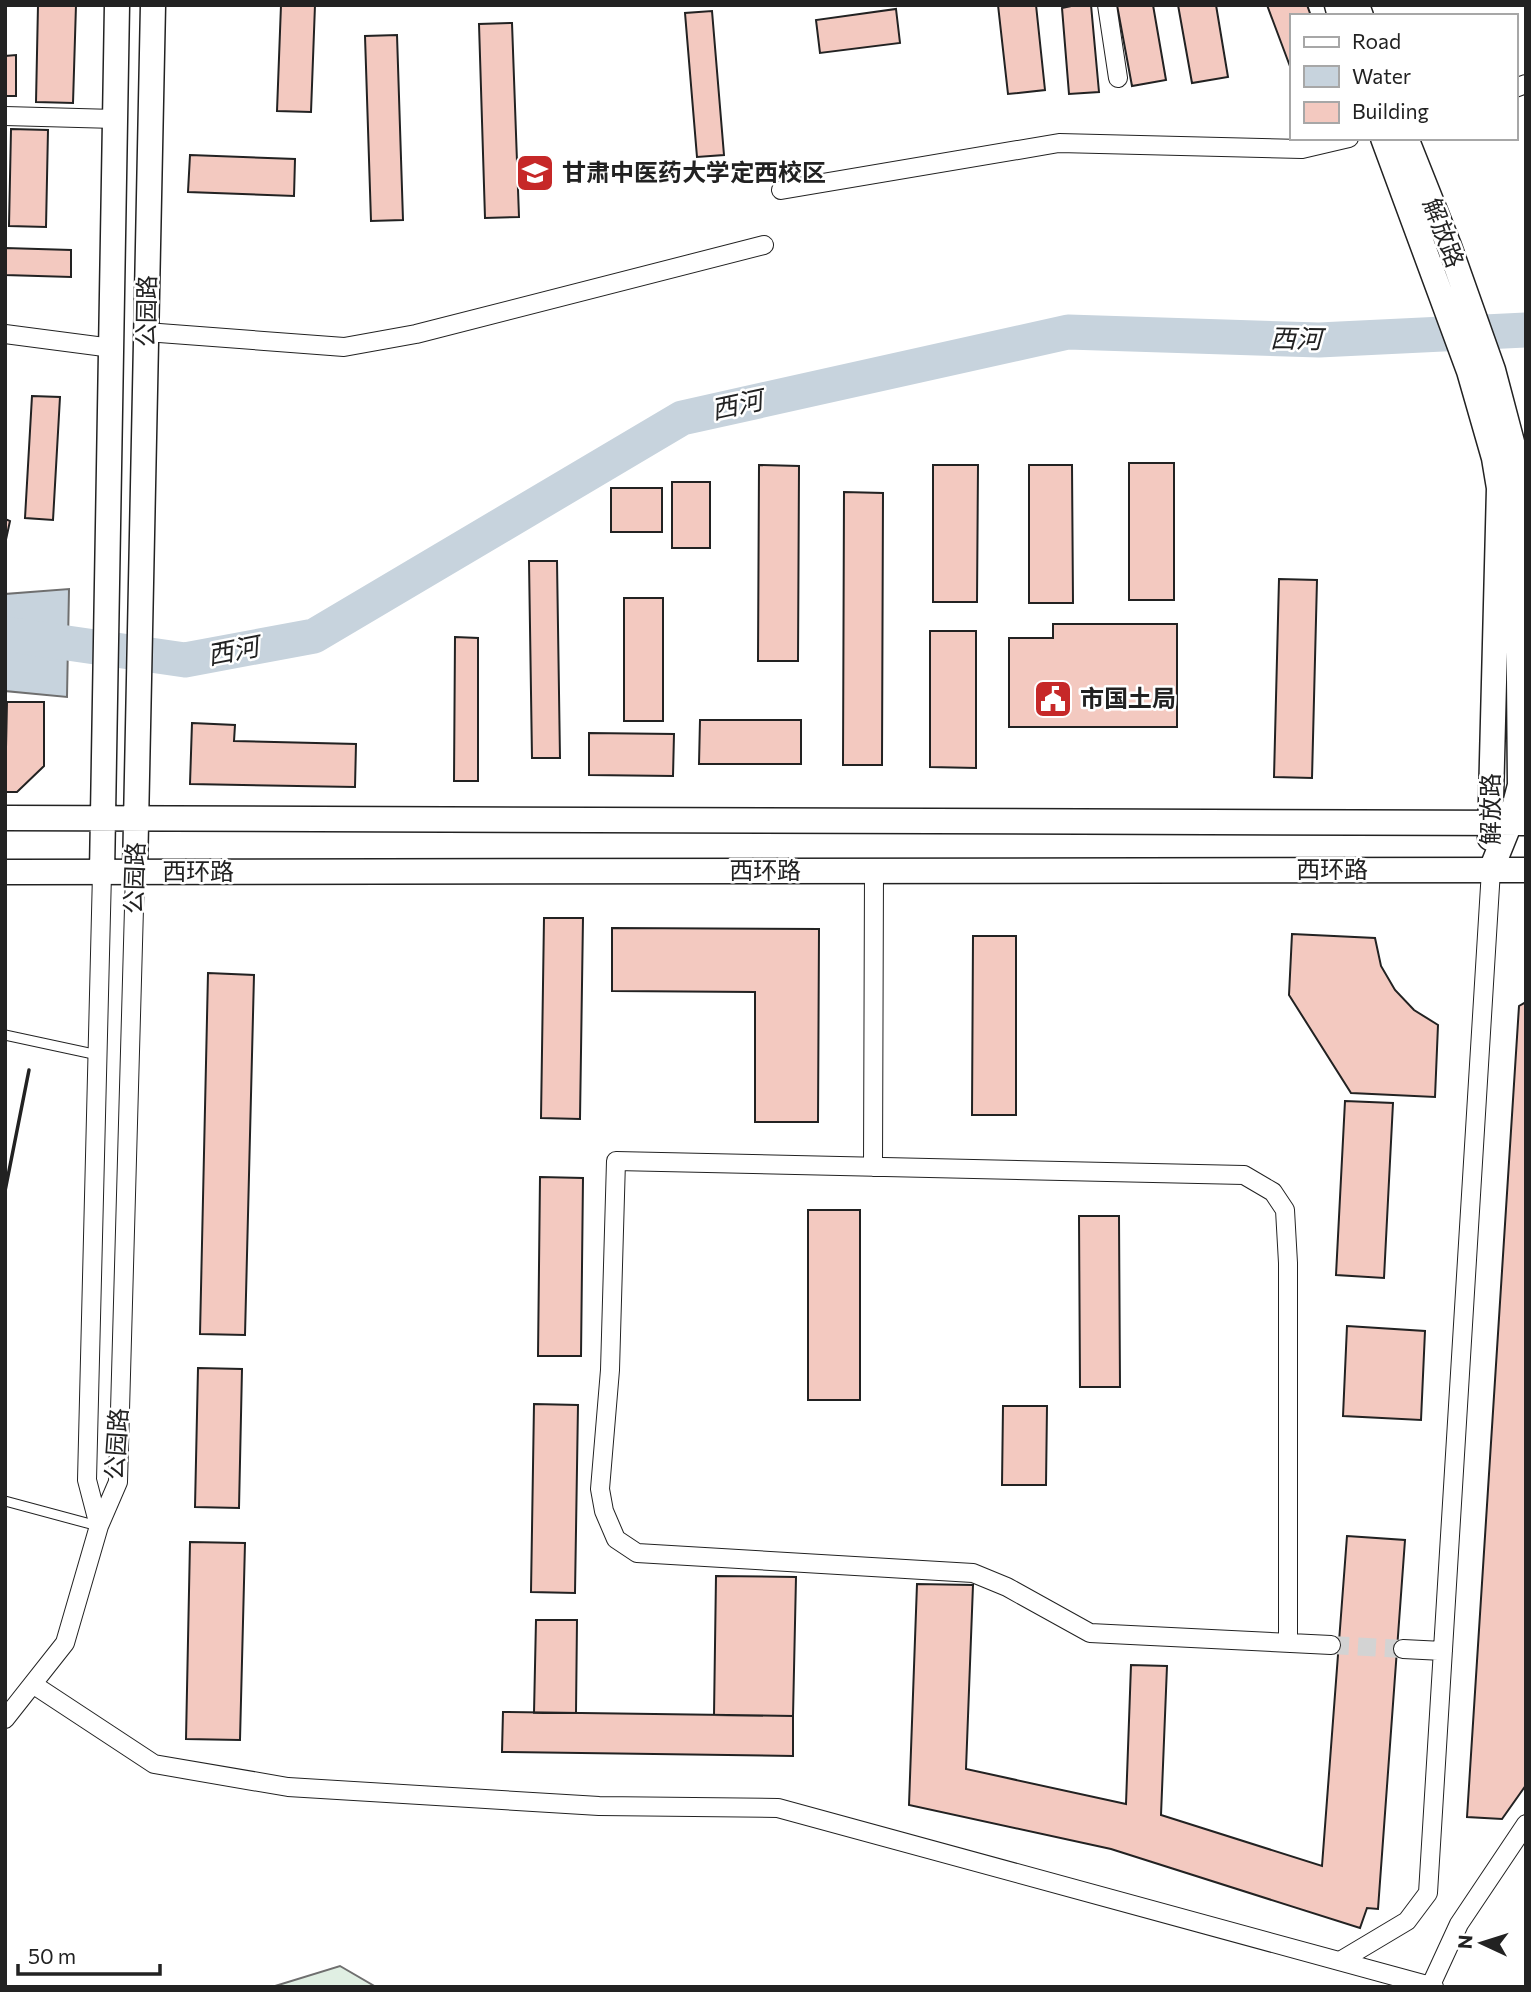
<svg xmlns="http://www.w3.org/2000/svg" width="1531" height="1992" font-family="Commissioner,'Noto Sans SC',sans-serif">
  <style>
    .green { fill: #e0efe3; stroke: #6f6f6f; stroke-width: 2 }
    .water { fill: #c7d3dd; stroke: #6f6f6f; stroke-width: 2 }
    .lines { fill: none; stroke-linecap: round; stroke-linejoin: round }
    .river { stroke: #c7d3dd; stroke-width: 35 }
    .building { fill: #f3c9c0; stroke: #222; stroke-width: 2 }
    .street-tunnel { stroke: #d3d3d3; stroke-width: 18; stroke-dasharray: 18 9; stroke-linecap: butt }
    .lane-casing { stroke: #222; stroke-width: 11 }
    .street-casing { stroke: #222; stroke-width: 20 }
    .secondary-casing { stroke: #222; stroke-width: 27 }
    .lane { stroke: #fff; stroke-width: 9 }
    .street { stroke: #fff; stroke-width: 18 }
    .secondary { stroke: #fff; stroke-width: 24 }
    .wall { stroke: #222; stroke-width: 3.5 }
    .labels { text-anchor: middle; stroke-width: 5; stroke-linejoin: round; paint-order: stroke }
    .poi-label { font-size: 24px; font-weight: bold; fill: #222; stroke: #fff; text-anchor: start }
    .street-label { font-size: 24px; fill: #222; stroke: #fff }
    .water-label { font-size: 26px; font-style: italic; fill: #222; stroke: #fff }
  </style>
  <rect width="100%" height="100%" fill="#fff"/>
  <!-- green -->
  <path class="green" d="M340,1966l36,21h-101v-1z"/>
  <!-- water -->
  <path class="water" d="M69,589l-2,108 -62,-6v-97z"/>
  <g class="lines">
    <!-- river -->
    <path class="river" d="M5,634l180,26 129,-24 368,-218 386,-86 251,8 207,-10"/>
  </g>
  <!-- building -->
  <path class="building" d="M38,5h38l-3,98 -37,-1z
    M281,5h34l-4,107 -34,-1z
    M998,5h38l9,85 -37,4z
    M1076,5h15l8,87 -30,2 -7,-86z
    M1117,5h36l13,75 -34,6z
    M1178,5h38l12,72 -36,6z
    M1267,5h40l4,11h-20v53z
    M896,9l4,34 -80,10 -4,-33z
    M712,11l12,144 -27,2 -12,-144z
    M512,23l7,194 -34,1 -6,-194z
    M397,35l6,185 -32,1 -6,-185z
    M16,55v41h-11v-40z
    M11,129l37,1 -2,97 -37,-1z
    M190,155l105,4 -1,37 -106,-4z
    M5,248l66,2v27l-66,-2z
    M32,396l28,1 -7,123 -28,-2z
    M1129,463h45v137h-45z
    M759,465l40,1 -1,195h-40z
    M933,465h45l-1,137h-44z
    M1029,465h43l1,138h-44z
    M672,482h38v66h-38z
    M611,488h51v44h-51z
    M844,492l39,1 -1,272h-39z
    M5,519l5,2 -5,23z
    M529,561h28l3,197h-28z
    M1279,579l38,1 -5,198 -38,-1z
    M624,598h39v123h-39z
    M1053,624h124v103h-168v-89h44z
    M930,631h46v137l-46,-1z
    M455,637l23,1v143h-24z
    M7,702h37v64l-27,26h-12z
    M700,720h101v44h-102z
    M192,723l43,2 -1,16 122,3 -1,43 -165,-3z
    M589,733l85,1 -1,42 -84,-1z
    M544,918h39l-3,201 -39,-1z
    M612,928l207,1 -1,193h-63v-130l-143,-1z
    M1292,934l83,4 6,28 14,24 19,20 24,15 -3,72 -84,-4 -62,-98z
    M973,936h43v179h-44z
    M208,973l46,2 -9,360 -45,-1z
    M1526,1002v783l-24,34 -35,-2 52,-811z
    M1345,1101l48,2 -9,175 -48,-3z
    M540,1177l43,1 -2,178h-43z
    M808,1210h52v190h-52z
    M1079,1216h40l1,171h-40z
    M1347,1326l78,5 -4,89 -78,-4z
    M198,1368l44,1 -3,139 -44,-1z
    M534,1404l44,1 -3,188 -44,-1z
    M1003,1406h44l-1,79h-44z
    M1347,1536l58,4 -27,369 -11,-1 -7,20 -249,-79 -202,-44 8,-221 56,1 -7,184 160,35 5,-139 36,1 -6,149 161,51z
    M190,1542l55,1 -5,197 -54,-1z
    M716,1576l80,1 -3,139 -79,-1z
    M536,1620h41l-1,93h-42z
    M503,1712l290,4v40l-291,-4z"/>
  <g class="lines">
    <!-- street-tunnel -->
    <path class="street-tunnel" d="M1331,1645l72,4"/>
    <defs>
      <path id="lane" d="M5,1035l93,20
        M5,1501l93,25"/>
      <path id="street" d="M1107,5l11,73
        M1515,88l11,-4
        M5,116l110,3
        M781,190l278,-47 243,6 47,-11
        M146,332l198,15 72,-13 348,-89
        M5,334l107,14
        M873,1167l1,-296
        M99,1526l-12,-46 15,-607
        M1288,1642v-379l-3,-53 -12,-18 -29,-17 -628,-14 -6,209 -10,119 4,22 12,28 21,14 336,20 34,14 83,46 241,12
        M1403,1649l40,2
        M34,1685l120,79 134,23 311,19 179,2 656,179
        M5,1719l60,-76 34,-117 19,-44 17,-610
        M1340,1961l67,-40 21,-28 63,-1023
        M1430,1987l29,-63 67,-100"/>
      <path id="secondary" d="M1337,5l3,11
        M1357,5l4,11
        M1383,138l86,233 25,87 5,30 -9,350
        M1406,138l43,108 44,124 24,91 3,324 -10,38 -19,47
        M5,818l1521,5
        M5,872l1521,-2
        M135,872l18,-867
        M102,873l15,-868"/>
    </defs>
    <!-- lane casing -->
    <use href="#lane" class="lane-casing"/>
    <!-- street casing -->
    <use href="#street" class="street-casing"/>
    <!-- secondary casing -->
    <use href="#secondary" class="secondary-casing"/>
    <!-- lane -->
    <use href="#lane" class="lane"/>
    <!-- street -->
    <use href="#street" class="street"/>
    <!-- secondary -->
    <use href="#secondary" class="secondary"/>
    <!-- wall -->
    <path class="wall" d="M5,1191l24,-121"/>
  </g>
  <!-- icons -->
  <defs>
    <symbol id="university-square" viewBox="-11 -11 22 22"><rect x="-9" y="-9" width="18" height="18" rx="4" fill="#c62828" stroke="#fff"/><path d="M0-5L7-2L0 1L-7-2ZM-4 1L0 2.5L4 1V4Q0 6-4 4Z" fill="#fff"/></symbol>
    <symbol id="civic-square" viewBox="-11 -11 22 22"><rect x="-9" y="-9" width="18" height="18" rx="4" fill="#c62828" stroke="#fff"/><path d="M-.6-6.5H3V-4.5H.6V-3L4-1V1h2V6H-6V1h2V-1L-.6-3ZM-1.2 2.5V6h2.4V2.5Z" fill="#fff"/></symbol>
  </defs>
  <g fill-rule="evenodd">
    <use href="#university-square" x="513" y="151" width="44" height="44"/>
    <use href="#civic-square" x="1031" y="677" width="44" height="44"/>
  </g>
  <g class="labels">
    <!-- poi labels -->
    <g class="poi-label">
      <text x="562" y="181">甘肃中医药大学定西校区</text>
      <text x="1080" y="707">市国土局</text>
    </g>
    <!-- street labels -->
    <g class="street-label">
      <text transform="translate(1443 233) rotate(69)" y="8">解放路</text>
      <text transform="translate(147 311) rotate(-89)" y="8">公园路</text>
      <text transform="translate(1491 809) rotate(-90)" y="8">解放路</text>
      <text x="1332" y="878">西环路</text>
      <text x="765" y="879">西环路</text>
      <text x="198" y="880">西环路</text>
      <text transform="translate(135 878) rotate(-88)" y="8">公园路</text>
      <text transform="translate(117 1444) rotate(-86)" y="8">公园路</text>
    </g>
    <!-- water labels -->
    <g class="water-label">
      <text transform="translate(1296 339) rotate(1)" y="9">西河</text>
      <text transform="translate(737 405) rotate(-12)" y="9">西河</text>
      <text transform="translate(233 651) rotate(-11)" y="9">西河</text>
    </g>
  </g>
  <!-- border -->
  <rect width="1531" height="1992" fill="none" stroke="#222222" stroke-width="14"/>
  <!-- legend -->
  <rect x="1290" y="14" width="228" height="126" fill="#ffffff" stroke="#a7a7a7" stroke-width="2"/>
  <rect x="1304" y="37" width="35" height="10" fill="#ffffff" stroke="#a7a7a7" stroke-width="2"/>
  <text x="1352" y="49" font-size="21" fill="#222222">Road</text>
  <rect x="1304" y="66" width="35" height="21" fill="#c7d3dd" stroke="#a7a7a7" stroke-width="2"/>
  <text x="1352" y="84" font-size="21" fill="#222222">Water</text>
  <rect x="1304" y="102" width="35" height="21" fill="#f3c9c0" stroke="#a7a7a7" stroke-width="2"/>
  <text x="1352" y="119" font-size="21" fill="#222222">Building</text>
  <!-- north arrow -->
  <g transform="translate(1482 1943) rotate(274)" stroke="#ffffff" stroke-width="5" paint-order="stroke">
  <path d="M0-5L12 26L0 18L-12 26Z" fill="#222222"/>
  <text y="-10" font-size="19" font-weight="bold" text-anchor="middle" fill="#222222">N</text>
  </g>
  <!-- scale -->
  <path d="M18 1964v10h142v-10" fill="none" stroke="#222222" stroke-width="3.5"/>
  <text x="28" y="1964" font-size="21" fill="#222222" stroke="#ffffff" stroke-width="5" paint-order="stroke">50 m</text>
</svg>
